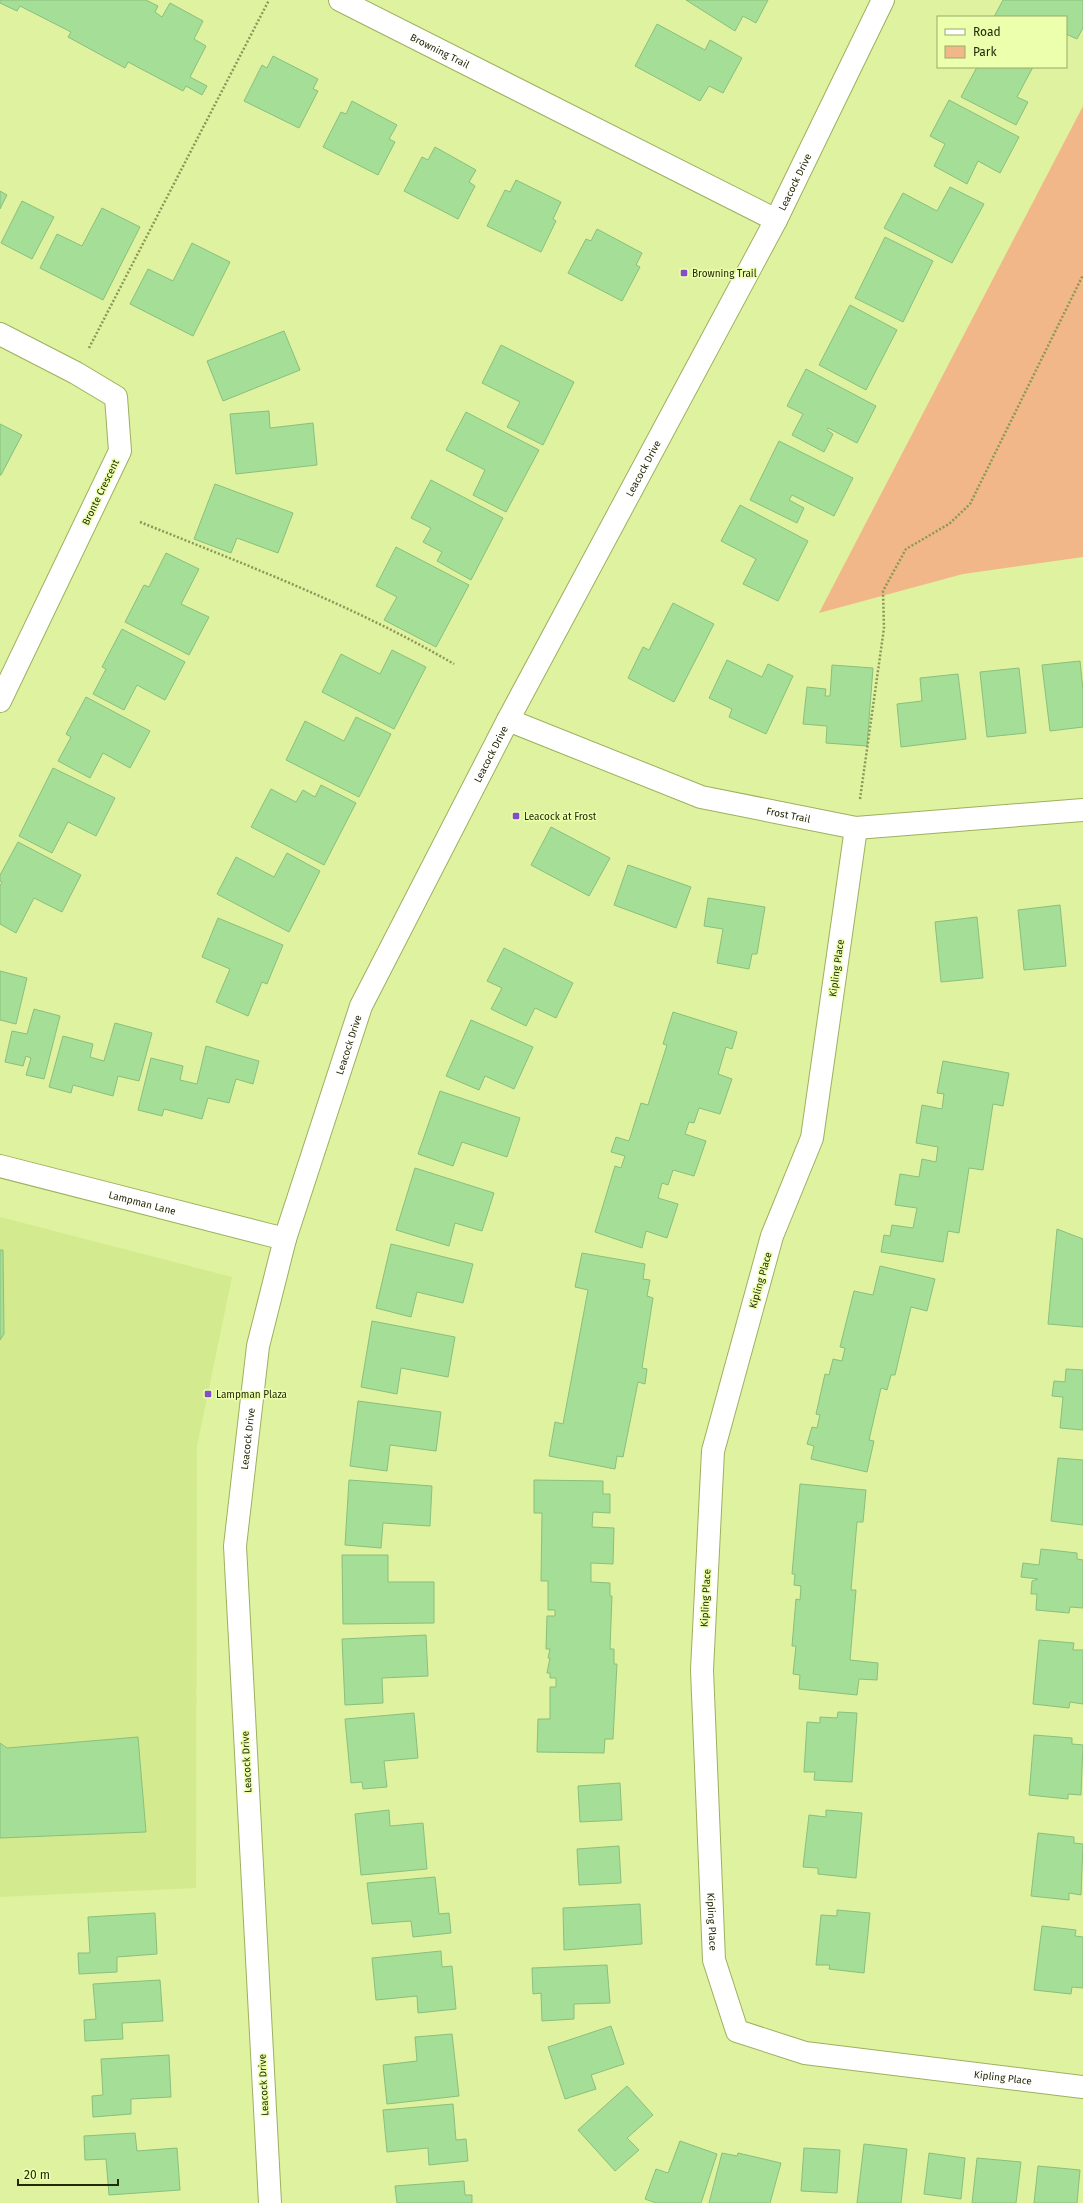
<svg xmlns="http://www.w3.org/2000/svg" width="1083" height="2203" font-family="'Fira Sans',sans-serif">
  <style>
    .built { fill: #d4ea8f }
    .green { fill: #f2b788 }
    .building { fill: #a5de97; stroke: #8abf7d }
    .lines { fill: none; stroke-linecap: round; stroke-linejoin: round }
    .minor-casing { stroke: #9eb060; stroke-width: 24 }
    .path { stroke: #8a975a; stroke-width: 2.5; stroke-dasharray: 2 2; stroke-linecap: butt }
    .minor { stroke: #fff; stroke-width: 22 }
    .poi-dot { fill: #824fc8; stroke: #ebffac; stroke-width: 1.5 }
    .labels { text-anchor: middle; stroke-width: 3; stroke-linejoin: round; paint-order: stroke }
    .street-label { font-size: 10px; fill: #242a08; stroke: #ebffac }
    .poi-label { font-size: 10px; fill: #242a08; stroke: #ebffac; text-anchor: start }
  </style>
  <rect width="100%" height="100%" fill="#def29f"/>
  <!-- built -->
  <path class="built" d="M0,1217l232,60 -35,169 -1,442 -196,9z"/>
  <!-- green -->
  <path class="green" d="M1083,106v451l-120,17 -144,39z"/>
  <!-- building -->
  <path class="building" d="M0,0h146l12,6 -3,6 7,5 8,-14 33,18 -9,18 12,7 -16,31 17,9 -5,9 -16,-9 -3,5 -55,-29 -3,6 -57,-31 3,-5 -51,-26 -3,5 -17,-8z
    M686,0h82l-12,23 -13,-7 -8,15z
    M1003,0h80v28l-6,11 -11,-5v-17h-72z
    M657,24l48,26 5,-10 32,18 -19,35 -14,-7 -9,15 -65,-35z
    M273,56l45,23 -5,10 5,2 -19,37 -55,-27 18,-36 5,3z
    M977,67h56l-16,30 11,5 -12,23 -55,-28z
    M949,100l70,37 -19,36 -22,-12 -11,23 -33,-18 11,-22 -15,-8z
    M352,101l45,24 -8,14 6,3 -17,33 -55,-28 18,-35 5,2z
    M435,147l41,23 -7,12 6,4 -17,33 -54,-28 18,-34 6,3z
    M516,180l45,22 -8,17 3,2 -15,31 -54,-26 18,-36 5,2z
    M950,187l34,17 -32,59 -68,-35 19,-35 34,18z
    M0,191l7,4 -7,14z
    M22,201l32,16 -22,42 -31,-16z
    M102,208l38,19 -37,73 -63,-32 17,-34 25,12z
    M597,229l45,24 -6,12 4,2 -18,34 -54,-28 18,-34 5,2z
    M885,237l48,24 -30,61 -48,-24z
    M192,243l38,19 -37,74 -63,-32 18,-35 25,12z
    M850,305l47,25 -31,60 -47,-25z
    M284,331l16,39 -77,31 -16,-40z
    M501,345l73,37 -31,63 -36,-18 13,-25 -38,-19z
    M806,369l70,37 -19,37 -29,-15 -1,2 6,4 -9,18 -32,-17 11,-21 -16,-8z
    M269,411l1,17 43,-5 4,42 -81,9 -6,-60z
    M466,412l73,38 -33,62 -33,-17 12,-25 -39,-20z
    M0,424l22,11 -21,40h-1z
    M779,441l74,37 -19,38 -42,-21 -3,5 15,8 -7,15 -47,-23z
    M431,480l72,38 -32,62 -34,-19 5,-9 -19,-10 8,-14 -20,-10z
    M215,484l78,29 -15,40 -41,-15 -6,15 -37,-14z
    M740,505l68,36 -30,60 -35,-17 13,-25 -35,-18z
    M396,547l73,38 -33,62 -52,-27 13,-23 -21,-11z
    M166,553l33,16 -18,35 28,13 -20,38 -64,-33 19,-37 5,2z
    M673,603l41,21 -40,78 -46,-24 15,-31 6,3z
    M122,629l63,33 -20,38 -28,-15 -13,25 -31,-16 13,-25 -4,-2z
    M392,650l34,17 -32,62 -72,-37 19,-38 39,20z
    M727,660l35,17 6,-13 25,12 -27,58 -37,-17 3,-8 -23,-11z
    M1080,661l3,29v37l-33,4 -8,-66z
    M832,665l41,3 -6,78 -41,-3 1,-17 -24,-2 4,-37 19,2 -1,7h5z
    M1019,668l7,65 -39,4 -7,-65z
    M958,674l8,65 -65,8 -4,-43 25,-3 -2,-23z
    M86,697l64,34 -20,37 -27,-15 -13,25 -32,-17 13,-24 -5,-3z
    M356,717l35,17 -32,63 -73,-37 19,-39 39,20z
    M53,768l62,30 -19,38 -28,-14 -16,31 -33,-17z
    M321,785l35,18 -32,62 -73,-38 20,-38 25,13 7,-12 12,7z
    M551,827l59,31 -21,38 -58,-31z
    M18,842l63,33 -19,37 -28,-14 -18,35 -16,-9v-38l2,-4 -2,-1v-6z
    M287,853l33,18 -31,61 -72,-38 19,-37 38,20z
    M628,865l63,22 -15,41 -62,-23z
    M708,898l57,9 -8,47h-5l-3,15 -32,-6 6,-34 -19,-3z
    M1060,905l6,61 -42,4 -6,-60z
    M977,917l6,61 -42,4 -6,-60z
    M218,918l65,27 -16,39 -5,-2 -14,34 -32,-14 14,-33 -28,-12z
    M504,948l69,35 -17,35 -21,-10 -9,18 -35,-17 11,-21 -15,-7z
    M0,971l27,7 -11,46 -16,-4z
    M34,1009l26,7 -16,63 -18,-4 5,-17 -5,-2 -3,10 -18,-4 7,-31 15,3z
    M673,1012l64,20 -5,17 -6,-2 -8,27 14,5 -12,35 -21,-6 -5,15 -5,-1 -4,12 21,7 -12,35 -21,-6 -5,15 -6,-2 -4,15 20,6 -11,34 -21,-7 -4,17 -47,-16 20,-66 6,2 4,-12 -14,-4 5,-15 13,4 12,-38 7,2 19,-60 -4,-1z
    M471,1020l62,27 -19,42 -29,-13 -6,14 -33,-14z
    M115,1023l37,10 -13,48 -21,-5 -5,20 -40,-11 -2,8 -22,-6 14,-51 30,8 -3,13 14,4z
    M206,1046l53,15 -6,23 -17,-5 -7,24 -21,-5 -6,21 -38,-10 -2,7 -24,-6 13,-52 32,8 -3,14 17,4z
    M943,1061l66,12 -6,33 -10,-2 -10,66 -14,-2 -10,65 -11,-2 -5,31 -62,-10 3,-17 6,1 2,-11 21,3 4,-20 -22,-3 5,-31 19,3 3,-18 14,3 2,-15 -22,-4 6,-38 20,4 2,-15 -7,-1z
    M440,1091l80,27 -13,39 -45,-15 -9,24 -35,-12z
    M415,1168l79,25 -12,38 -27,-8 -6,23 -53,-16z
    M1057,1229l26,10v88l-35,-3z
    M391,1244l82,20 -10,39 -46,-11 -6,25 -35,-9z
    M0,1250h3l1,84 -4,6z
    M582,1253l63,11 -2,15 7,1 -3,16 6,2 -11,70 5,1 -2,15 -7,-2 -15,75 -6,-1 -2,13 -66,-13 6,-34 8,2 25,-134 -13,-3z
    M880,1266l55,13 -8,32 -16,-4 -16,68h-4l-4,15 -6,-2 -12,52 5,1 -7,31 -56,-13 3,-13 -7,-2 5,-17 5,1 3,-13 -4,-1 9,-40 4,1 4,-16 9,2 3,-13 -5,-1 14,-56 19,4z
    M372,1321l83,16 -7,40 -47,-9 -4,26 -36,-7z
    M1066,1369l17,1v60l-23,-2 3,-31 -11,-1 2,-15 11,1z
    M358,1401l83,11 -5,39 -46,-6 -3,26 -37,-5z
    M1058,1458l25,2v65l-32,-4z
    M349,1480l83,6 -2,40 -47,-3 -2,25 -36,-3z
    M534,1480l69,1v13h7v19l-17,-1 -1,15 22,1 -1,36 -22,-1v19l19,1v13h2l-2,53h4v15h3l-4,75h-8l-1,14 -67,-1 1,-33h12v-32h6v-9h-6v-5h-3l3,-15h-2l2,-9h-4l1,-33h8v-6h-7v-29h-7l1,-68h-8z
    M800,1484l66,6 -3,32h-6l-6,68h5l-6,70 28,3 -1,17 -18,-1 -2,16 -58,-6 1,-14 -7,-1 3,-28h-4l4,-47 4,1 1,-14 -7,-1 1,-11h-3z
    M1041,1549l36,4v6l6,1v48l-13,-1 -1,6 -33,-3 1,-16h-6l1,-13 6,-2 -17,-2 2,-14 16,2z
    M342,1555h46v27h46v41l-91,1z
    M426,1635l2,41 -46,2 1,25 -38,2 -3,-66z
    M1039,1640l35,3 -1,7h10v54l-13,-2 -1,6 -36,-4z
    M838,1712l19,1 -5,69 -38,-2 1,-8h-11l3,-50 13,1v-6l17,1z
    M414,1713l4,45 -34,3 3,26 -24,2 -1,-7 -11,1 -6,-64z
    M1034,1735l38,3v6l11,1 -2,50 -13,-1v5l-39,-4z
    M138,1737l8,95 -146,6v-95l7,5z
    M620,1783l2,37 -42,2 -2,-36z
    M389,1810l1,16 33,-3 4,46 -66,6 -6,-61z
    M826,1810l36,3 -6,65 -38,-4v-6l-15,-1 6,-52 17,2z
    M1038,1833l36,4v6l9,1 -2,51 -12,-2v7l-38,-4z
    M619,1846l2,37 -42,2 -2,-36z
    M435,1877l4,37 10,-1 2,20 -38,4 -2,-16 -39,3 -5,-41z
    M640,1904l2,40 -78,6 -1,-42z
    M837,1910l33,3 -6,60 -35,-4 1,-4h-14l5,-50 16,1z
    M155,1913l2,41 -40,3v15l-38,2 -1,-21h12l-2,-36z
    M1042,1926l34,4 -1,6 8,1v51l-11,-1 -1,7 -37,-4z
    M441,1951l1,16 10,-1 4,43 -38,4 -1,-17 -41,4 -4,-42z
    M607,1965l3,38 -36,1v15l-32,2 -1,-28 -8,1 -1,-26z
    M160,1980l3,41 -41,2 1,16 -38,2 -1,-21 12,-1 -3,-35z
    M611,2026l13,38 -33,11 5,14 -31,10 -17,-52z
    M452,2034l7,62 -72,8 -4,-39 34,-4 -2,-24z
    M169,2055l2,42 -40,2v15l-38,3 -1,-21 11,-1 -2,-36z
    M627,2086l26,29 -26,23 12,12 -24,21 -37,-41z
    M453,2104l3,36 10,-1 2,22 -39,4 -1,-17 -41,4 -4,-42z
    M135,2133l2,18 40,-3 3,42 -71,5 -3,-36 -21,1 -1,-24z
    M680,2141l37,13 -16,49h-45l-11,-4 11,-30 12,4z
    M864,2144l43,5 -6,54h-44z
    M804,2148l36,2 -3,43 -36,-2z
    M722,2153l15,3 1,-3 43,10 -11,40h-61z
    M929,2153l36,5 -4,41 -37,-5z
    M977,2158l44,4 -5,41h-44z
    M1038,2166l42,4 -3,33h-43z
    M464,2181l1,14h7v8h-75l-2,-17z"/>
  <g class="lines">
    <defs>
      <g id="minor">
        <path id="s1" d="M340,0l436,220"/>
        <path d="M0,334l76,39 40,24 4,54 -120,250"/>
        <path id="s2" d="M508,720l193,77 155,31 227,-18"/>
        <path id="s3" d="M856,828l-44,310 -40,98 -59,215 -11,219 12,290 23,71 68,22 278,34"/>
        <path id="s4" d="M0,1166l285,73"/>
        <path id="s5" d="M270,2203l-35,-657 23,-200 27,-107 76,-233 147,-286 268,-500 107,-220"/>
      </g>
    </defs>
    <!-- minor casing -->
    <use href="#minor" class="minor-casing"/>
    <!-- path -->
    <path class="path" d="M89,348l180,-348
      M140,522c106,43 215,84 314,142
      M860,799l24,-171 -1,-37 23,-42 43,-25 21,-20 113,-229"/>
    <!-- minor -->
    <use href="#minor" class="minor"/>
  </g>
  <!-- markers -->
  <g class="poi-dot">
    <rect x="680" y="269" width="8" height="8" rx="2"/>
    <rect x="512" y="812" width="8" height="8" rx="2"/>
    <rect x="204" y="1390" width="8" height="8" rx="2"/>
  </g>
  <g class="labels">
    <!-- street labels -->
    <g class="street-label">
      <text dy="4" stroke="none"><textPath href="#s1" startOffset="112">Browning Trail</textPath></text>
      <text dy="4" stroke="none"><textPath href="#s5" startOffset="2146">Leacock Drive</textPath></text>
      <text dy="4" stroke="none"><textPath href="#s5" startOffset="1822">Leacock Drive</textPath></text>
      <text transform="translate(100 492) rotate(-64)" y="4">Bronte Crescent</text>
      <text dy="4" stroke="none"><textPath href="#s5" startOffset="1498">Leacock Drive</textPath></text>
      <text dy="4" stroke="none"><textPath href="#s2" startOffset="297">Frost Trail</textPath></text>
      <text transform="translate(836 968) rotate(-82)" y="4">Kipling Place</text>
      <text dy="4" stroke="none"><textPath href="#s5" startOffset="1174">Leacock Drive</textPath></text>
      <text dy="4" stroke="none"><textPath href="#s4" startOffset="147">Lampman Lane</textPath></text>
      <text transform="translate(760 1280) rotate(-74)" y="4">Kipling Place</text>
      <text dy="4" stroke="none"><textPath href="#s5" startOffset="766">Leacock Drive</textPath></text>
      <text transform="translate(705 1598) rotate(-87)" y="4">Kipling Place</text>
      <text transform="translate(246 1762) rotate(-93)" y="4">Leacock Drive</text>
      <text dy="4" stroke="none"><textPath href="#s3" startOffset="1113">Kipling Place</textPath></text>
      <text dy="4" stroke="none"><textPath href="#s3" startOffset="1497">Kipling Place</textPath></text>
      <text transform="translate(263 2085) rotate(-93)" y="4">Leacock Drive</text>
    </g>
    <!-- poi labels -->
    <g class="poi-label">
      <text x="692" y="277">Browning Trail</text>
      <text x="524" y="820">Leacock at Frost</text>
      <text x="216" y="1398">Lampman Plaza</text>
    </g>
  </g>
  <!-- legend -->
  <rect x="937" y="16" width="130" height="52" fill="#ebffac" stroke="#9baa6a"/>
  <rect x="945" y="29" width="20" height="6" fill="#ffffff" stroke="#9baa6a"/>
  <text x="973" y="36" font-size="12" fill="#242a08">Road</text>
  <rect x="945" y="46" width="20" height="12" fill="#f2b788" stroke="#9baa6a"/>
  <text x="973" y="56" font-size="12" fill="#242a08">Park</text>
  <!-- scale -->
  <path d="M18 2179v6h100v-6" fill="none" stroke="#242a08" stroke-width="2"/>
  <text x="24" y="2179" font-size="12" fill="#242a08" stroke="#ebffac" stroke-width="3" paint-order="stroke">20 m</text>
</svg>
